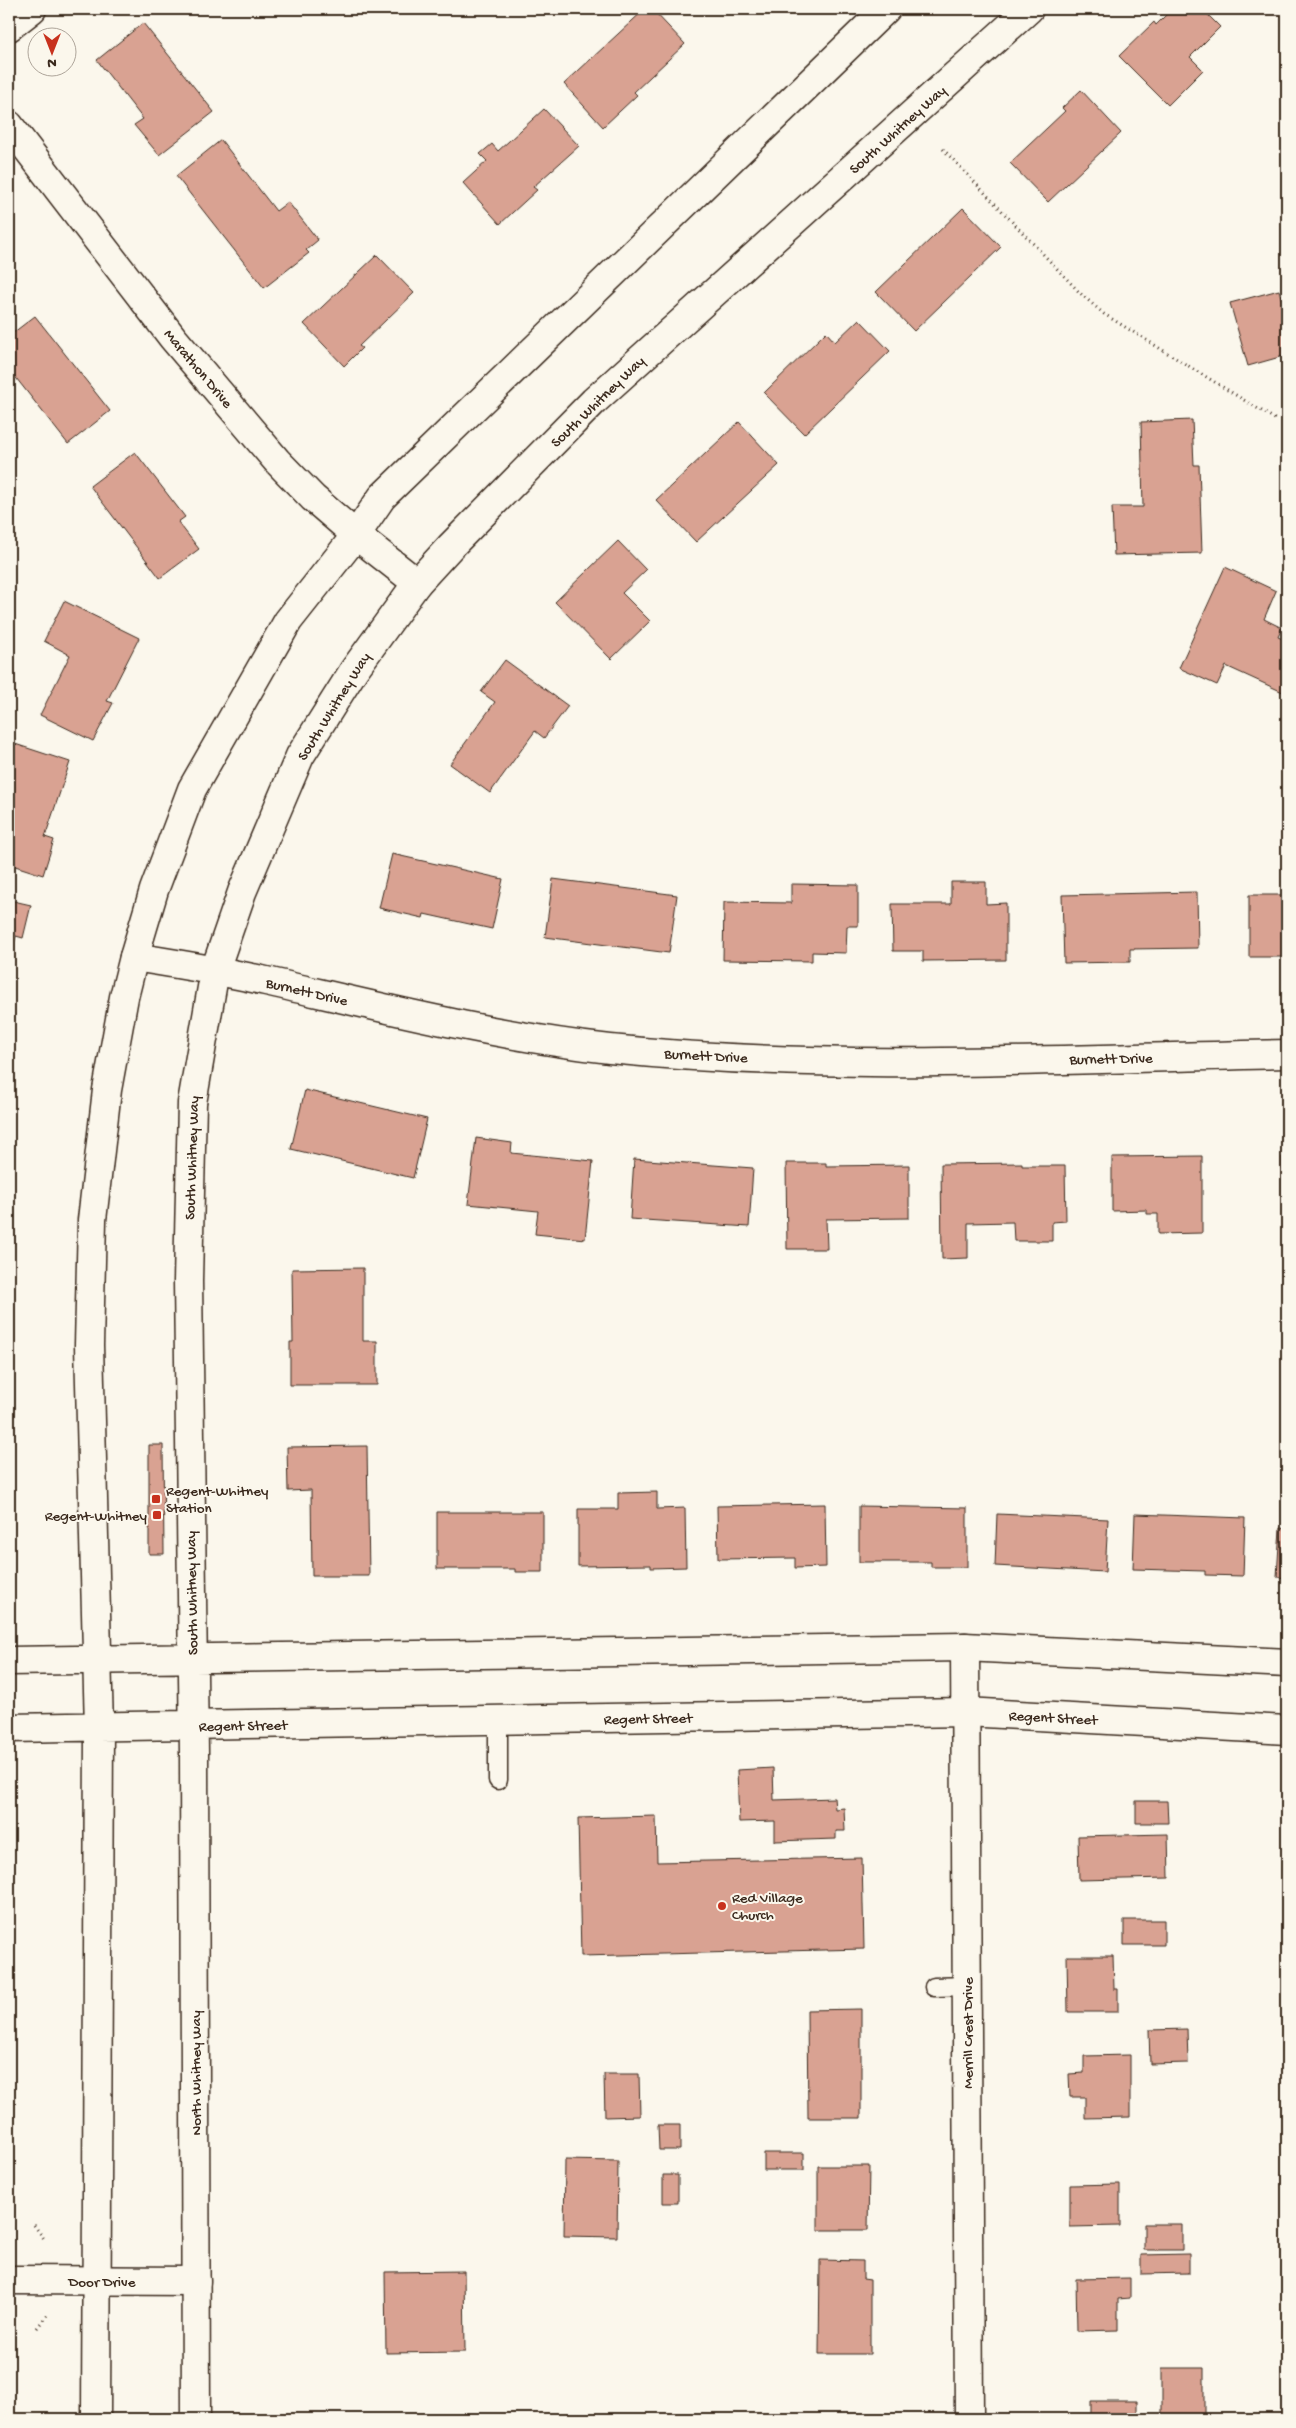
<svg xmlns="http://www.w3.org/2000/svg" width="1296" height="2428" font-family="'Gochi Hand',sans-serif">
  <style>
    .building { fill: #d9a292; stroke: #3b2a1e }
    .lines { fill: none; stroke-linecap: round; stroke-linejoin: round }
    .lane-casing { stroke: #3b2a1e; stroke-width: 21 }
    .street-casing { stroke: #3b2a1e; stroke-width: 31 }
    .secondary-casing { stroke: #3b2a1e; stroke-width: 31 }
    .path { stroke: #3b2a1e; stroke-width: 3; stroke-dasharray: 1 4; stroke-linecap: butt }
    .lane { stroke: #fbf7ec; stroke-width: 18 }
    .street { stroke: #fbf7ec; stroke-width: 28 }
    .secondary { stroke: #fbf7ec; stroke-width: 28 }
    .poi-dot { fill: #c8321e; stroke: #fbf7ec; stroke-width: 2 }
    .labels { text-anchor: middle; stroke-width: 4; stroke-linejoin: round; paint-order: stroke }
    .street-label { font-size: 15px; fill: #3b2a1e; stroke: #fbf7ec }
    .poi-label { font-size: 15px; fill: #3b2a1e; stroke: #fbf7ec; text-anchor: start }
  </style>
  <rect width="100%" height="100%" fill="#fbf7ec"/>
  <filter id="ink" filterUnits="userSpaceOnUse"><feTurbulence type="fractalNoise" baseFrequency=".02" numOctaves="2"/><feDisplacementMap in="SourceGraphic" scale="10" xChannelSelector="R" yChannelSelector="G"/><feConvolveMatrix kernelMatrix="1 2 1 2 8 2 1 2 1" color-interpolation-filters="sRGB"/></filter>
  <g filter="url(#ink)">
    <!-- building -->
    <path class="building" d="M645,9h7l33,35 -51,48 3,3 -34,32 -39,-43z
      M1172,9h30l18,18 -30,30 13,13 -35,35 -49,-49 35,-34 2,3z
      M143,23l71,89 -55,43 -25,-30 9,-6 -46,-59z
      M1081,90l40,43 -73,69 -38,-39 55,-52 -3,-3z
      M544,109l35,37 -46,41 4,3 -37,34 -37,-41 24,-22 -7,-7 12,-10 6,7z
      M221,140l55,71 12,-9 30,38 -12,10 3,3 -45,35 -88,-112z
      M963,208l38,39 -87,84 -38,-39z
      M377,255l37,38 -55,53 3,2 -18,18 -40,-42z
      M1279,290l3,11 5,-2v56l-39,11 -18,-63z
      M35,316l75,95 -42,33 -59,-75v-33z
      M859,319l31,32 -86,83 -40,-41 62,-61 9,10z
      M1192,420l2,45h5l3,88 -88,2 -2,-48h31l-2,-85z
      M739,422l40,43 -83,77 -40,-42z
      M135,452l50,65 -7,5 21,27 -39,29 -70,-92z
      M618,541l28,29 -24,23 28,28 -39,38 -56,-57z
      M1225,567l51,24 -12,28 18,9 -4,9 9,4v53l-61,-28 -9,19 -38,-17z
      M64,601l75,37 -32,63 6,2 -20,38 -53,-26 30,-60 -26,-14z
      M505,660l63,46 -24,32 -9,-7 -45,62 -40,-29 45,-62 -14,-10z
      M15,744l55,18 -25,75 9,3 -11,35 -34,-11v-102z
      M392,854l111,25 -11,50 -68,-15 -1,4 -44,-10z
      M553,879l124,16 -8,58 -124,-16z
      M951,882h35v22l20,-1v57l-83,1v-10h-30l-1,-47h59z
      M791,884l67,1v41h-11l-1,27 -34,-1v9l-89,-1 1,-58 67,1z
      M1197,892l1,56 -68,1v13l-66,1 -2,-68z
      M1249,895h38v62h-38z
      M9,900l22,5 -8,33 -7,-2 -7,29z
      M305,1090l122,29 -14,59 -122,-29z
      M476,1138l36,5 -1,10 82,8 -8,78 -50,-5 3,-23 -70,-7z
      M1202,1156v77l-44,1v-20h-11v-4l-35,1v-54z
      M1282,1157h5v82h-3z
      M634,1159l119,9 -4,59 -119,-8z
      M786,1163h40v3l83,-1v53l-83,1 1,30h-40z
      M1022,1163v3h43l1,55 -14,1v19h-38l-1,-19 -45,1v35l-26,1 -1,-95z
      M363,1268v73h14v44h-87v-43h3l-1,-73z
      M149,1445h14l1,109h-15z
      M367,1446l2,130h-57l-1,-86 -23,1 -1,-44z
      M657,1492v17l28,-1 1,59 -35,1v-3l-73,1v-57h40v-16z
      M825,1504l1,63 -31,1v-10l-77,1 -1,-53z
      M859,1506l108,2v59h-36v-5h-72z
      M437,1512h106v60h-28v-3h-78z
      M997,1514l111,5 -3,53 -110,-6z
      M1135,1514l110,4 -2,58 -38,-1v-4l-72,-2z
      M1280,1528l7,1v49l-10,-1z
      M773,1768l1,32 60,-2 1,11 9,-1 1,23h-9v8l-61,2v-20l-36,1 -2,-52z
      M1136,1801h31l1,22h-32z
      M656,1816l1,46 205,-4 2,91 -283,7 -3,-138z
      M1168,1834l1,44 -90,2 -1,-44z
      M1124,1920h40v25h-40z
      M1067,1956h46l1,33h4v23h-50z
      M861,2009v109h-53l-1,-108z
      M1187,2029l1,34 -38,1 -1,-34z
      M1130,2055v62l-45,1v-21h-15l-1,-23 15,-1v-17z
      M604,2074h35l1,42 -35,1z
      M658,2125h22v25h-21z
      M764,2153h40v17h-40z
      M565,2160l53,1 -1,76 -53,-1z
      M818,2166h51l-1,64h-50z
      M663,2175h15v28h-15z
      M1120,2184v42l-50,1v-42z
      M1144,2224h38v26h-38z
      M1189,2254v19l-48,1v-19z
      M820,2260l43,1v18l7,1v74h-51z
      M464,2271l1,81 -79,1 -1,-81z
      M1130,2278v20l-12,1v31l-41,1 -1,-52z
      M1162,2368h42v50l-42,-1z
      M1091,2401h46v18h-60v-2h14z"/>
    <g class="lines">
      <defs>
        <path id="lane" d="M498,1720v60
          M934,1987l33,-1"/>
        <path id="street" d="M9,27l23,-18
          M9,125l164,213 104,123 36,37 43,37 61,48
          M134,957c44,7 89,14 132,24 114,26 228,55 344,68 225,23 452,10 677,5
          M965,1647l4,772
          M9,2280l187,1"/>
        <path id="secondary" d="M9,1661l956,-14 322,16
          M9,1728l957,-16 321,18
          M96,2419l3,-691 -10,-383 3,-125 15,-130 17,-93 10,-40 20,-67 38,-101 96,-168 68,-86 26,-38 504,-488
          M196,2419l-2,-666 -6,-472 4,-178 23,-133 27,-78 58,-136 54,-86 63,-87 33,-36 144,-146 435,-392"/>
      </defs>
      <!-- lane casing -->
      <use href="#lane" class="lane-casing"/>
      <!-- street casing -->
      <use href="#street" class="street-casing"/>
      <!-- secondary casing -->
      <use href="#secondary" class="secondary-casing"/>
      <!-- path -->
      <path class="path" d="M943,149l139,146 22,19 174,107
        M34,2225l11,15
        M37,2328l10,-13"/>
      <!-- lane -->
      <use href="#lane" class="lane"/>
      <!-- street -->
      <use href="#street" class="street"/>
      <!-- secondary -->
      <use href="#secondary" class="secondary"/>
    </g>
  </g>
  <!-- markers -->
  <g class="poi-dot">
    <rect x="151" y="1494" width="10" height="10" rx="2.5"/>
    <rect x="152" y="1510" width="10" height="10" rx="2.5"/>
    <circle cx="722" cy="1906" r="5"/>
  </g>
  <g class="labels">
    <!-- street labels -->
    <g class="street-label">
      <text transform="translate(897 129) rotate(-42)" y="5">South Whitney Way</text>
      <text transform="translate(199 368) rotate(50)" y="5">Marathon Drive</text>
      <text transform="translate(597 401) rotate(-44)" y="5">South Whitney Way</text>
      <text transform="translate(333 706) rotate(-58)" y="5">South Whitney Way</text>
      <text transform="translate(307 991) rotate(13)" y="5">Burnett Drive</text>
      <text transform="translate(706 1055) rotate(3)" y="5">Burnett Drive</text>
      <text transform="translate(1111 1058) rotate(-1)" y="5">Burnett Drive</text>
      <text transform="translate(191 1158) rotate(-88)" y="5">South Whitney Way</text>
      <text transform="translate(191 1593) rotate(-91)" y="5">South Whitney Way</text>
      <text transform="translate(1053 1717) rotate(3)" y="5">Regent Street</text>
      <text transform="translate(648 1718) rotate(-1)" y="5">Regent Street</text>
      <text transform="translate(243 1725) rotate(-1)" y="5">Regent Street</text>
      <text transform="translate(967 2033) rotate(-90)" y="5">Merrill Crest Drive</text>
      <text transform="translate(195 2073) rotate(-90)" y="5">North Whitney Way</text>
      <text x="102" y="2286">Door Drive</text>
    </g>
    <!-- poi labels -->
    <g class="poi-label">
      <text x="166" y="1495">Regent-Whitney<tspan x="166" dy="17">Station</tspan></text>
      <text x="147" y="1520" text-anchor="end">Regent-Whitney</text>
      <text x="732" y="1902">Red Village<tspan x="732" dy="17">Church</tspan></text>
    </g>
  </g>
  <!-- margin -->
  <rect width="1296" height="2428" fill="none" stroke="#fbf7ec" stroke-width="30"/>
  <rect x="15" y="15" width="1266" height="2398" fill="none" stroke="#3b2a1e" stroke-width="2" filter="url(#ink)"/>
  <!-- north arrow -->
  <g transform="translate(52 52) rotate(180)"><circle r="24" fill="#fbf7ec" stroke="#aea59a"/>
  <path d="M0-4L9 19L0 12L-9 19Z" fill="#c8321e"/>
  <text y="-8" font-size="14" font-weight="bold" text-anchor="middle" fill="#3b2a1e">N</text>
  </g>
</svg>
